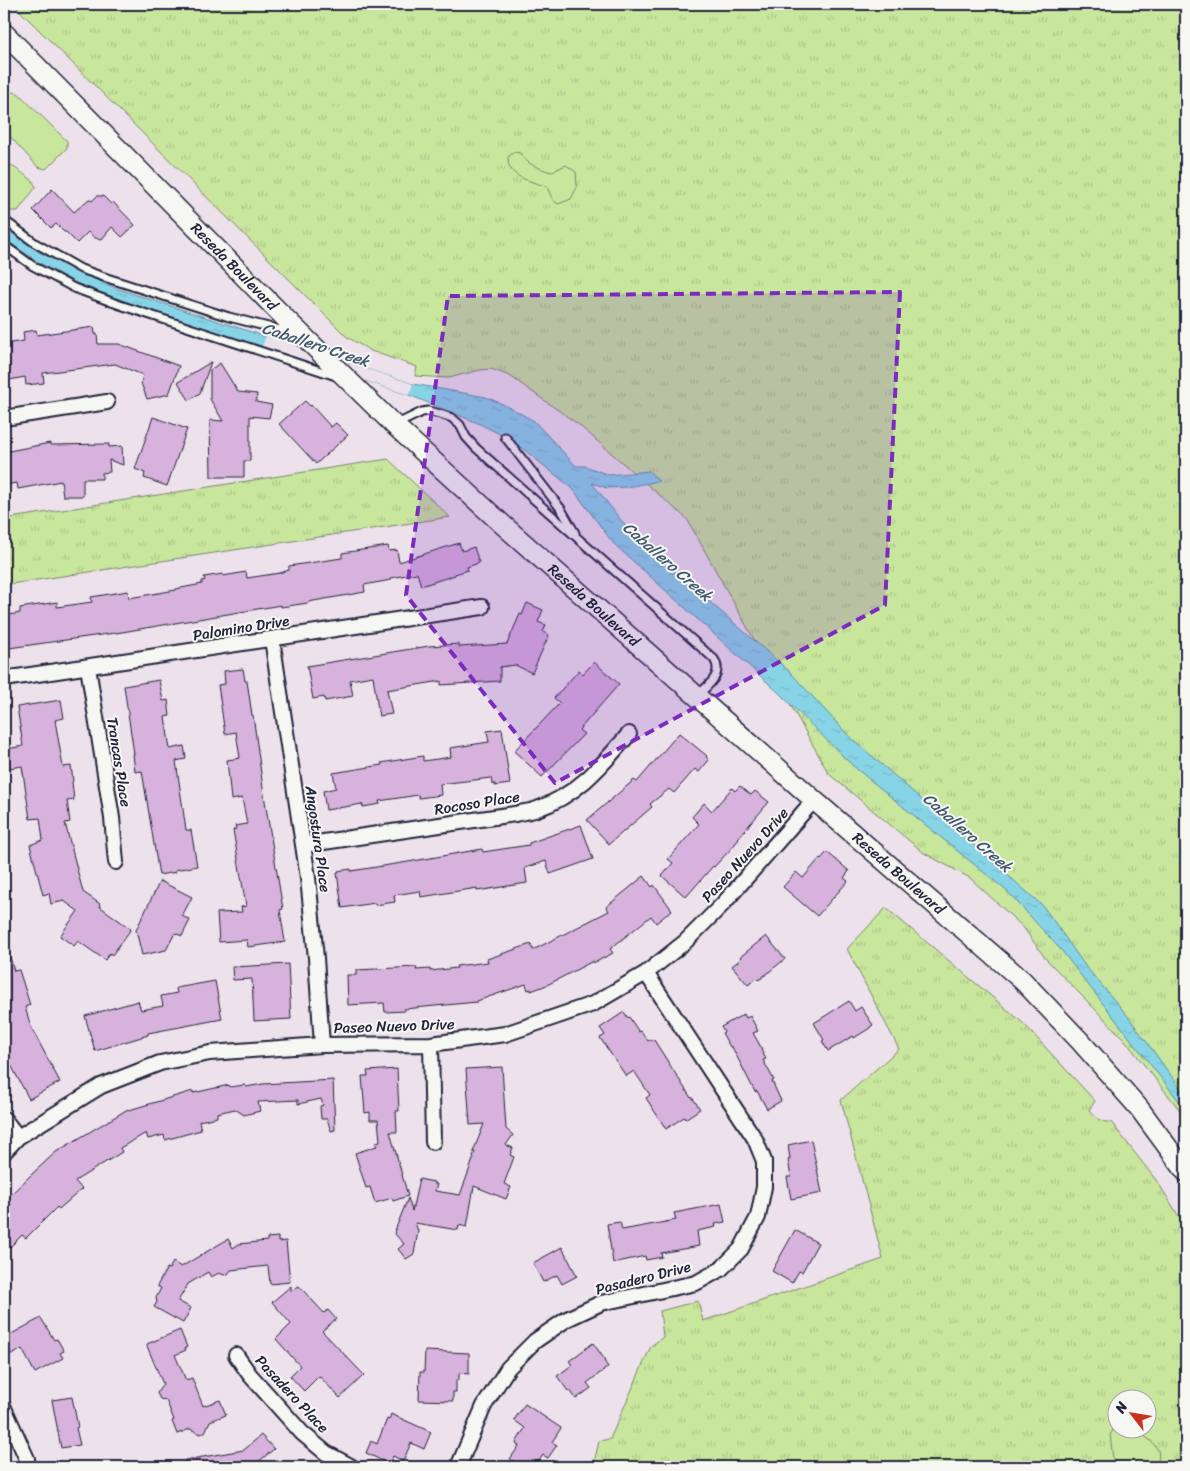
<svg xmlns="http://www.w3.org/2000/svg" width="1190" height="1471" font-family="Sriracha,sans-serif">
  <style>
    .grass { fill: url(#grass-tufts); stroke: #76846c; fill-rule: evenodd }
    .garden { fill: #c9e69d; stroke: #76846c }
    .water { fill: url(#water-ripples); stroke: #5f8da2 }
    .pier { fill: #ede2eb }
    .building { fill: #d7b2dc; stroke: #22223b }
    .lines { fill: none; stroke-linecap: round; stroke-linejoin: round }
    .service-casing { stroke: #22223b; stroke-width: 11 }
    .minor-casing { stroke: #22223b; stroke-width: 18 }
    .secondary-casing { stroke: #22223b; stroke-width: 22 }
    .service { stroke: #f6f6f2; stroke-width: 7 }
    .minor { stroke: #f6f6f2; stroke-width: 14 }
    .secondary { stroke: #f6f6f2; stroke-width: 19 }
    .marked { fill: #7b2cbf; fill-opacity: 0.2; stroke: #7b2cbf; stroke-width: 4; stroke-dasharray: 10 6; stroke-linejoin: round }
    .labels { text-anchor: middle; stroke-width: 4; stroke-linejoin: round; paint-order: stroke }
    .street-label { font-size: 15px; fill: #22223b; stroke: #f6f6f2 }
    .water-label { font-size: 16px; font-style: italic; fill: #41576f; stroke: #f6f6f2 }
  </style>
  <defs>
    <pattern id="grass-tufts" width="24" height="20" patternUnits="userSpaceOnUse" patternTransform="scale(1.25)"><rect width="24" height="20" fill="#c9e69d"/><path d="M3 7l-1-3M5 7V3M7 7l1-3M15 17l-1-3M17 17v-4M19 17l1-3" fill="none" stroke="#acc588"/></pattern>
    <pattern id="water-ripples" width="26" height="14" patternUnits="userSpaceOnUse" patternTransform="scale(1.25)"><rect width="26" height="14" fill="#88d4e7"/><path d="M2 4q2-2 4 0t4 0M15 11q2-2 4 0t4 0" fill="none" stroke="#75b6c7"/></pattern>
  </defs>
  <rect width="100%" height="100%" fill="#ede2eb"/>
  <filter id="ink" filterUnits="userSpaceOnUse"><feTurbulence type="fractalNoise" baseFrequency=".02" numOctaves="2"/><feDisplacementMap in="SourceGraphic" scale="10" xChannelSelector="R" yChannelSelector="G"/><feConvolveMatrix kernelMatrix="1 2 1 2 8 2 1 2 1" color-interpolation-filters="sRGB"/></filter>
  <g filter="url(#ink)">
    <!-- grass -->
    <path class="grass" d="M13,4h1173v1114l-63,-80 -77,-79 -23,-32 -53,-49 -46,-25 -95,-79 -142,-255 -108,-94 -69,-49 -19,-7 -11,1 -31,8 -34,-2 2,-9 -46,-16 -24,-14z
      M388,459l62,58 -446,68v-66z
      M886,908l136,114 73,79 -6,9c6,7 12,13 22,12l48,62 27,44v239h-593l6,-26 11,-2 41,-93 12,-9 -3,-26 38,-10 5,20 180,-62 -42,-159 58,-51 -52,-100zM1118,1398h30v30h-30z"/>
    <!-- garden -->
    <path class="garden" d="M11,92l7,1 49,48v7l-21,21 -8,-2 -34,-37v-31z
      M514,152l6,1c7,12 19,15 31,19l15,-7 10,7 1,15 -6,12 -13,5 -5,-4 -6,-13c-16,-7 -40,-8 -39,-30z
      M4,160l28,20 4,7 -18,24h-8l-6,-4z
      M1117,1426l1,2 17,1 16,12 7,9 1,8 -4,9h-33l-9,-8 -3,-24 5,-8z"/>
    <!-- water -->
    <path class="water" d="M4,227l35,25 39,20 40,17 295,95 73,13 21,9 27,15 42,45h9l24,9 40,-4 10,10 -32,6 -20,1 -15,-5 39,50 158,138 58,63 196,172 43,61 41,48 59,81v14l-125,-160 -53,-58 -155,-126 -75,-74 -165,-149 -41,-55 -59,-47 -33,-17 -71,-29 -296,-97 -37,-15 -36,-20 -36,-24z"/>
    <!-- pier -->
    <path class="pier" d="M266,336l147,48 -4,11 -147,-48z"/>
    <!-- building -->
    <path class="building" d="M52,189l22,23 15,-13 3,2 5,-5h6l8,8 2,-2 22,23 -13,12 -10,-10 -10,12 -7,-1 -7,-6 -11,11 -11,-11h-2l-8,-8 -5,4 -18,-18z
      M94,327l1,7h2l1,10h21l60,22 -10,28 -22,5 -6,-16 2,-8 -28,-11 -72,9 1,10 -18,2 -1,-8 -21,4v-37l20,-3 -1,-9 13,-2 1,5z
      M211,362l-11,31 -11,7 -11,-18z
      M220,363l18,29 19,2 -1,8 16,3 -3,13 -19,-2v45h-6v16h-33l-1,-57 13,1 -13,-22v-29z
      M305,401l5,5 1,-1 20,22 5,-4 12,12 -32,29 -37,-40z
      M153,417l34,12 -20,57 -23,-8 1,-5 -10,-4z
      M50,443v2l59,-1v3l13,-1 1,19 -14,-5 1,12 -8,1v6h-19v17h-20l-2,-15 -43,8 -1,-6 -13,2v-33z
      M459,543l3,8 12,-4 5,16 -12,4 1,3 -13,4v1l-34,11 -4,-13 -26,5v2l-27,5 1,7 -57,10v1l-27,4v-2l-159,27 -113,16 -5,-32 16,-3v-5l37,-6v5l35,-5 -1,-5 37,-6 1,7 47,-8v-1l26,-5v-3l3,-1 -1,-3 19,-3v2l23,-4 1,6 33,-5 9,-3v-4l53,-8v-5l46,-7 1,5 8,-1 2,12z
      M527,603l16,7 -5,12 8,3 -3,7 6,3 -17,38 -17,-8 -15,2v14l-59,4v-4l-54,9 5,24 -13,2 -6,-40 -23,4 3,16 -28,5 -1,-4 -11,2 -6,-33 122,-20 30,-2v3l48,-3 13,-30 2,1z
      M594,662l25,22 -40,46 5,4 -42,43 -28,-26 46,-48 -6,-5 25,-28 4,4z
      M243,669l2,12h2l5,34h1l11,80 19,114 -3,1 5,32 -37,5 -1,-7 -28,2 -2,-29 25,-1 -1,-5 5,-1 -13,-76 3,-1 -1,-3 12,-2 -5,-26 -11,2 -4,-40 13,-2 -4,-26 -11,2 -7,-49 7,-1 -1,-13z
      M159,680l4,21 5,-1 2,16 -5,1 5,32 14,-3 2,13 -10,2 10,69h5l6,36 -22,4 1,2 -17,3 -17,-104 -7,1 -2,-18h1l-10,-68z
      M61,700l3,18 -9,2 8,47 8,-1 2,15 -1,1 2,18 -7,1 3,21 -5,1 18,69 17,12 -1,2 32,23 -19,26 -2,-2 -5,7 -27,-19 -4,5 -14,-10 18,-25 -14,-10 -13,3 -2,-11 -6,2 -13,-50 13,-5 -3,-22 -10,1 -8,-53 -12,2 -3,-19 16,-3 -6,-39z
      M502,729l8,55 -15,2v-2h-3l-1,-6 -51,6 1,11 -22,3 -1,-3 -39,6 1,3 -17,3 -1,-3 -36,6 -3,-19 13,-3 -3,-15 49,-8 -1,-2 42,-7v5l28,-4 -1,-9 39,-6 -2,-11z
      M679,733l28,23 -1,1 3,3 -10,12 -4,-3 -21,24 -5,-4 -19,15 2,3 -43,37 -22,-24 47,-40 3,2z
      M740,786l11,9 4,-4 14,11 -31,36 1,1 -9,11 -16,17 -1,-1 -27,31 -24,-21 11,-13 -5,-4 31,-35 -7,-7 12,-14 8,8 20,-23 3,3z
      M581,825l12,34 -43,15 -4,-13 -21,7 2,15 -50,8v-3l-56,9 -1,-6 -26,4 1,7 -20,3v-2l-33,5 -5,-35h1v-2l13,-2v2l51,-8 80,-14 1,3 46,-7v-2z
      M827,852l22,19 -5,7 4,3 -31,35 -34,-29 13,-15 7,6 17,-20 1,1z
      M644,876l8,11 2,-2 18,25 -16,13 -5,-7 -41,33 3,4 -19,10 -1,-2 -46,24 -16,6v-2l-3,1 -2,-6 -49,17v1l-73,7 1,2 -20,1 -1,-9 -36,2 -1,-30h9v-5l61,-3 -1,3 14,-1v2l27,-3 -1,-2 32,-4 -1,-3 44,-15 2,6 76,-39 -3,-4z
      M160,881l32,16 -10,19 8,4 -8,16 -7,-3 -9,17 -24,5 -6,-25z
      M766,936l19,23 -26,21 -2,-2 -9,7 -16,-19 9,-7 -1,-2z
      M4,947h3l7,24 5,-1 11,35 -5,2 6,20 29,55 -31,17 -25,-47z
      M288,964l3,55 -37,2 -2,-42 -19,1 -1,-13z
      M215,981l7,38 -74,14v2l-53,16 -10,-35 53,-15 3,9 22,-4 -2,-10 16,-3 -1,-5z
      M849,1001l6,10 6,-4 12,18 -3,2v1l-16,10 -1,-2 -25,15 -6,-10 2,-1 -10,-17z
      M624,1012l4,6 1,-1 10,15 2,-1 7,10 3,-2 1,2 2,-1 37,58 1,-1 8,12 -15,10 -1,-2 -18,12 -20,-31 4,-3 -16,-24 -8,5 -26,-38 5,-3 -5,-7z
      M744,1014l2,4 4,-2 8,15 -5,2 9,16 -1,1 5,9 -3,1 11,20 -2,1 9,20 -14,8 -10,-18 -2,1 -23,-45h-2l-8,-14 2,-1 -3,-5z
      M502,1067l4,62 7,6 -7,10 7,3 -3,7 4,2 -10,27 7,3 -5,12 -32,-13 -7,41 -8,-2 -1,5 -43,-7 3,8 -4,23 -8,5 -8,-10 6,-5 -10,-11 14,-35 4,13 7,-32 15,3v2h3l-2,7 25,4 14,-38 -1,-1 2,-4h-2l11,-28 -14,1 -4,-56z
      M397,1069l2,42h-3l1,21h-7l18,64 -15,5 -1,-3 -17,5 -5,-16 -4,1 -11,-35 22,-7 -2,-3 5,-2 -2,-21h-8v-8l-5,1 -3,-37h6l-1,-5z
      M333,1080l2,50 -4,1 -4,-12h-6l-1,-13 3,-1 -2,-6 -23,5v-4l-40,2 2,9 -16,4 -9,-6 -18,4v4l-18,4 2,9 -36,10 -1,-5 -16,4 -2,-6 -26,15 2,4 -47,29 7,8 -23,20 -2,-2 -31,31 -4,-3 -18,18v-52l28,-27 24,-22 72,-43 1,1 64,-19v2l36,-8 1,2 15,-2 1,2 17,-3z
      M811,1140l11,53 -31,6 -4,-22h4l-3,-17 2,-1 -2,-14z
      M721,1204l4,18 -10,2 1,3 -19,4 2,15 -38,7 1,4 -16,3 -1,-4 -32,7 -6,-39 13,-2 2,8 54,-10 -2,-7z
      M795,1230l23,13 -16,29 -3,-1 -7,12 -20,-12z
      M278,1237v5l8,-1 4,41 -20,2 -2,-18 -37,4 -3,4 -4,1 -5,-2 -8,4 -3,-5 -20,12 -10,17 13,7 -8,15 -29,-16 3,-5 -1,-4 5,-10 -4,-2 10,-18 2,1 4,-7 8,5 47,-28 5,9 6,-4 28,-3v-3z
      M562,1247l15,29 -15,8 -5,-9 -14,7 -10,-19z
      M291,1286v5l8,-5 25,27 4,-3 8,9 -14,12 42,44 -24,23 -21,-22 -15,15 -14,-15 10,-10 -24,-27 15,-15 -19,-22z
      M41,1318l13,22 3,-1 7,12 -4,2 3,5 -28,15 -13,-24 -10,6 -8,-17z
      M180,1330l7,17 -2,1 1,2 -11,5 11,25 6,-2 11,28 17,-6 6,15 -16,6 -5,11 -4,2 -11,-5 -13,5 -5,-13 2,-1 -8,-20 -6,-1 -3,-6 6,-9 -16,-38v-2z
      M593,1343l12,17 -1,1 4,6 -21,16 4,5 -15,11 -6,-9 -2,1 -11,-15 15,-11 -3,-4z
      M425,1351l44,2v21l-10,-1v7h-3v12h-3v9l-34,-1 1,-28h4z
      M72,1397l6,30 -2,1 4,17 -19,3 -9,-48z
      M525,1404l36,24 -9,14 5,3 -9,13 -5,-3 -8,12h-12l-13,-8 9,-13 -3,-2 1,-3 8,-13 -11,-8z
      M391,1414l40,18 -7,17 -13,-6 -8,18 -10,-5 -4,8 -23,-11 5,-12 6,3 10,-25 2,1z
      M261,1435l13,14 -22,18h-67v-7l59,-10z"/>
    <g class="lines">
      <defs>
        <path id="service" d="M4,220l31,23 46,26 26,9 122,39 63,16
          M4,245l29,21 41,22 46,17 216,71
          M397,424l25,-12 6,-1 12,3 12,4 8,7 6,12 10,11 238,211c10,16 -6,26 -17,37
          M505,437l56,72 14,24"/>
        <path id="minor" d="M4,418l103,-16
          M272,639l36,239 8,80 6,87
          M88,667l24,151 4,44
          M4,679l478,-72
          M303,845l212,-31c7,-2 15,-2 22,-5 41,-14 65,-44 92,-75
          M431,1044l2,98
          M4,1119l14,18
          M4,1152l14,-15 83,-51 59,-23 50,-10 112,-8 109,-1 74,-10 88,-30 53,-31 39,-31 38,-38 91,-104
          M236,1355l14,20 52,58 24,20 26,14
          M4,1408l23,51 1,8
          M458,1467l26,-61 24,-38 27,-27 32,-22 34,-16 95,-20 25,-14 20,-20 17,-32 6,-30v-26l-9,-22 -109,-166"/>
        <g id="secondary">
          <path id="s1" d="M4,33l281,285 109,107 107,98 313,277 209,181 57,60 59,67 47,64"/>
        </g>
      </defs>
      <!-- service casing -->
      <use href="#service" class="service-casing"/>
      <!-- minor casing -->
      <use href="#minor" class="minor-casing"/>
      <!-- secondary casing -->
      <use href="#secondary" class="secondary-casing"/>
      <!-- service -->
      <use href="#service" class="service"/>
      <!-- minor -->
      <use href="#minor" class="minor"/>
      <!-- secondary -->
      <use href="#secondary" class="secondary"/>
    </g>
  </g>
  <!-- marked area -->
  <path class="marked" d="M900,292l-15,313 -330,178 -149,-188 42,-299z"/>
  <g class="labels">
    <!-- street labels -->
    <g class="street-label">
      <text dy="5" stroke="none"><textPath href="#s1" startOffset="328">Reseda Boulevard</textPath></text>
      <text dy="5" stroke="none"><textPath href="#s1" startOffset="822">Reseda Boulevard</textPath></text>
      <text transform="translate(241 628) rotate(-9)" y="5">Palomino Drive</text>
      <text transform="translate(119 762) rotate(81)" y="5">Trancas Place</text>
      <text transform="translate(477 803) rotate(-9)" y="5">Rocoso Place</text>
      <text transform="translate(318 839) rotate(82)" y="5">Angostura Place</text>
      <text transform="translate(745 855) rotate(-48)" y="5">Paseo Nuevo Drive</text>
      <text dy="5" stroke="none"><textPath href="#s1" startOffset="1228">Reseda Boulevard</textPath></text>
      <text transform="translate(394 1026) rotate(-2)" y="5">Paseo Nuevo Drive</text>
      <text transform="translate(643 1278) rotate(-14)" y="5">Pasadero Drive</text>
      <text transform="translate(292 1394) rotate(47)" y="5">Pasadero Place</text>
    </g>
    <!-- water labels -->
    <g class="water-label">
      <text transform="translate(316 344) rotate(18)" y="6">Caballero Creek</text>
      <text transform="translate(668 561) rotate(41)" y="6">Caballero Creek</text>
      <text transform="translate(968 832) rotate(41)" y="6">Caballero Creek</text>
    </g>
  </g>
  <!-- margin -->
  <rect width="1190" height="1471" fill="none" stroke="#f6f6f2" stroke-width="20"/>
  <rect x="10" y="10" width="1170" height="1451" fill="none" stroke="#22223b" stroke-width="2" filter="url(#ink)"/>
  <!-- north arrow -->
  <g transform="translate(1132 1414) rotate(301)"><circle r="24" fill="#f6f6f2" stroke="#a1a1a9"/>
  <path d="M0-4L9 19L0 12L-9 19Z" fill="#c8321e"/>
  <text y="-8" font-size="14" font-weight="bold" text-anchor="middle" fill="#22223b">N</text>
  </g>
</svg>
